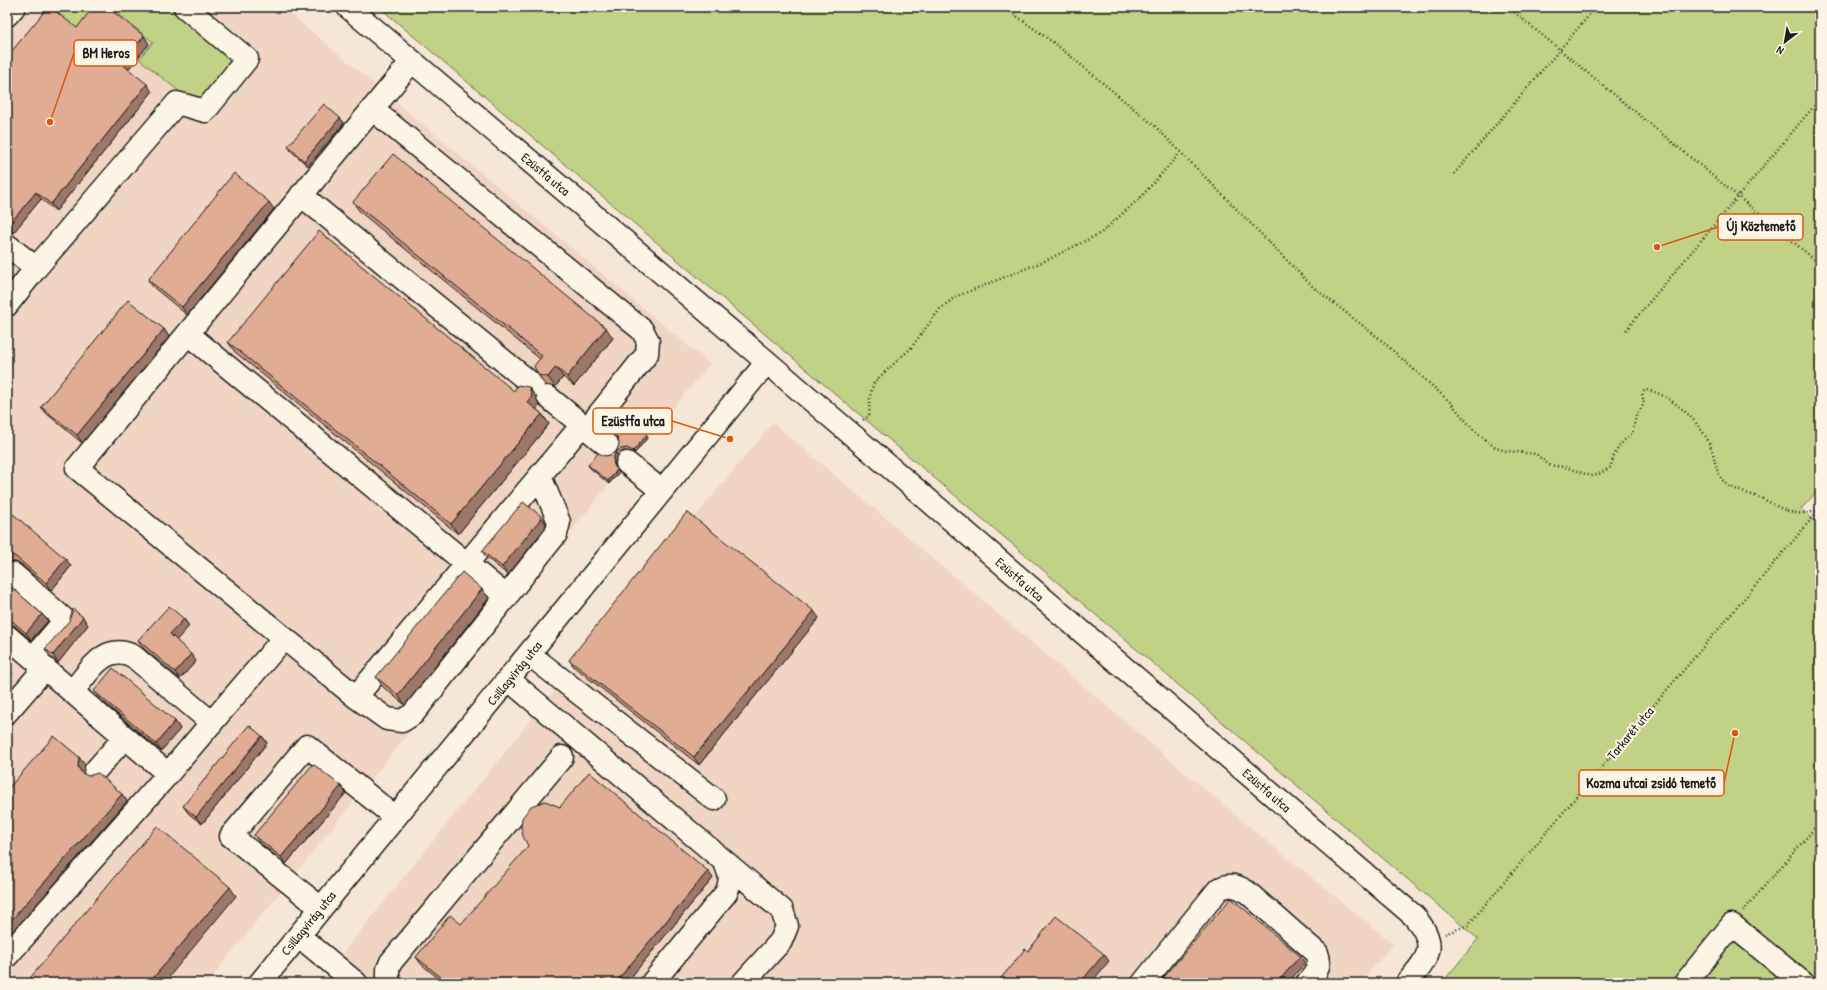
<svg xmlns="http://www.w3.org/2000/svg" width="1827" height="990" font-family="'Patrick Hand',sans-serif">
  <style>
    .built { fill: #efd5c2 }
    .green { fill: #c1d186; stroke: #6e7651 }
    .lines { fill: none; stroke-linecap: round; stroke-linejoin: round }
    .minor-casing { stroke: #1c1c1c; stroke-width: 25 }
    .path { stroke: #1c1c1c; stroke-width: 2.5; stroke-dasharray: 1 3; stroke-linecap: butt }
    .minor { stroke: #fcf5e5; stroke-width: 22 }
    .wall { fill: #c1947f; stroke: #1c1c1c }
    .shaded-wall { fill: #9d7868; stroke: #1c1c1c }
    .building { fill: #e0ac94; stroke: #1c1c1c }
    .labels { text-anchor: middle; stroke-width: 4; stroke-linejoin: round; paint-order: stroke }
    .street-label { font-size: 13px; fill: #1c1c1c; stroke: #fcf5e5 }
    .leader { fill: none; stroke: #de560d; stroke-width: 1.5 }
    .callout-dot { fill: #de560d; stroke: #fcf5e5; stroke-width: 1.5 }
    .callout { fill: #fcf5e5; stroke: #de560d; stroke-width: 1.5 }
    .callout-label { font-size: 14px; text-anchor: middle; font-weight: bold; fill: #1c1c1c }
  </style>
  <rect width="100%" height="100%" fill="#f6e6d5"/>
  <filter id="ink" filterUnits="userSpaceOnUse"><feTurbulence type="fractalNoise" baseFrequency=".025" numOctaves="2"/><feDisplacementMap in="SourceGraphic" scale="8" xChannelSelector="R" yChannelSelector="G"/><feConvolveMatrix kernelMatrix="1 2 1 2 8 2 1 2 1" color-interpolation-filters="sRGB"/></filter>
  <g filter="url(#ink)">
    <!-- built -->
    <path class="built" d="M7,7h275l428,357 -101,120 -402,499h-200z
      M773,423l475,403 145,118 -33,39h-1023l-11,-9 367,-455z"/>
    <!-- green -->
    <path class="green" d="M49,7h52l-20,25z
      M109,7h69l52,50 -2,16 -23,28 -19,-4 -47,-38 14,-17z
      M379,7h1441v481l-19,21 19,16v458h-378l36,-44z"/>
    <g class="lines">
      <defs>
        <path id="minor" d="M348,7l419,355 647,554c25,30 15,41 -7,67
          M7,15l7,-8
          M412,61l-335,407 279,229 226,-272
          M372,109l270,221 6,11 -1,13 -60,75
          M301,195l232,190
          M7,245l29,23 141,-165 28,8 42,-52 -62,-52
          M7,305l29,-37
          M188,334l319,263
          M548,397l60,49
          M627,463l35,28
          M13,574l52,46 -32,38
          M7,636l161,138
          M529,654l185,145
          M508,679l216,182c6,12 8,20 2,32l-74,90
          M73,691c16,-19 31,-49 60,-35l79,67
          M356,697l31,22 15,2 11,-7 143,-180 3,-12 -19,-46
          M7,712l38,-44
          M95,771l30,-34
          M724,861l58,49 5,16 -6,15 -38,42
          M321,908l-90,-72 76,-90 88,71
          M299,936l57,47
          M7,956l161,-182 115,-135
          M260,983l507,-621
          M388,983v-14l3,-7 171,-205
          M1143,983l75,-93c10,-7 18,-5 29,2l70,61c5,12 -1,20 -10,30
          M1685,983l47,-58 71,58"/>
      </defs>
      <!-- minor casing -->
      <use href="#minor" class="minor-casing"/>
      <!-- path -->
      <path class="path" d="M1004,7l54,39 98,81 157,160 67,52 70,63 22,26 16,14 8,6 10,3 30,3 13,11 16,2 26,9 6,-1 14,-8c1,-12 10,-26 21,-33l4,-18 8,-12 -2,-11 3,-3c24,2 56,33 65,55 5,11 5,25 12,34 2,3 6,7 9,8 10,5 22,8 32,12 11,5 21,13 34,14 6,1 14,-1 21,-2
        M1508,7l312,257
        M1454,174l142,-167
        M1626,330l194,-231
        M863,420l6,-4 1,-20 4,-14 36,-33 30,-40 15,-12 92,-37 54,-27 40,-36 39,-44
        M1743,911l77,-89
        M1445,934l23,-9 352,-416"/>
      <!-- minor -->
      <use href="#minor" class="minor"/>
    </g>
    <!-- wall -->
    <path class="wall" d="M77,28l67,8 5,8 -21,25 24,23 -96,119 -15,-12 -28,34 -6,-5v-171z
      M340,118l4,5 -36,43 -17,-15 -3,-5z
      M353,202l260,136 -39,48 -11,-9 -8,10 -10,-2 -7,-10 2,-16 -180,-147z
      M274,209l-87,106 -34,-28 -5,-7z
      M164,329l5,8 -87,106 -35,-29 -6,-7z
      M228,342l286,49 22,6 3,9 -3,3 6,5 7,10 -91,110 -223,-182z
      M648,437l-13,16 -7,-2h-5l-5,4 -3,7v5l4,5 -10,12 -19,-16 -2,-3 17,-9 5,-1 6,-3 3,-7z
      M7,509l64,57 -20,25 -30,-27 -6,-2h-6l-2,2z
      M541,516l5,8 -1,4 -37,47 -21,-17 -5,-7z
      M7,583l35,31 6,7 -17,19 -16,-14 -8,-2z
      M489,598l-84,107 -22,-18 -7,-10z
      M819,618l-120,147 -125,-98 -5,-7z
      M184,619l5,7 -13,14 20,21 -16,18 -37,-31 -5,-8z
      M88,625l-30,38 -8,-6 -5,-8z
      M94,691l81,30 5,8 -19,22 -62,-53z
      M262,736l5,7 -65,81 -13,-10 -6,-8z
      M341,786l5,7 -60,71 -27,-22 -5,-7z
      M713,878l-87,105h-182l-23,-19 -5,-7 45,-33z"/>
    <!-- shaded-wall -->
    <path class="shaded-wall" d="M144,36l5,8 -22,27 -5,-7z
      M147,84l5,8 -96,119 -5,-7z
      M340,118l4,5 -36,43 -4,-5z
      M36,192l5,7 -28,34 -5,-7z
      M269,202l5,7 -87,106 -5,-8z
      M606,328l7,10 -39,48 -7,-9z
      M164,329l5,8 -87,106 -5,-8z
      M556,367l7,10 -8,10 -7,-10z
      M529,387l7,10 3,9 -5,6 -7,-10z
      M542,414l7,10 -91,110 -7,-10z
      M647,435l1,2 -13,16 -2,-2z
      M616,452l2,3 -3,7v5l-1,-2 -1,-6z
      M617,470l2,2 -10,12 -1,-3z
      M541,516l5,8 -1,4 -37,47 -6,-8z
      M66,559l5,7 -20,25 -5,-8z
      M482,589l7,9 -84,107 -7,-10z
      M814,611l5,7 -120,147 -5,-8z
      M42,614l6,7 -17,19 -5,-7z
      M83,617l5,8 -30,38 -5,-8z
      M184,619l5,7 -14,16 -5,-8z
      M191,654l5,7 -16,18 -5,-7z
      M7,666l6,8 -6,7z
      M175,721l5,8 -19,22 -5,-7z
      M262,736l5,7 -65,81 -6,-7z
      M79,757l6,8 -2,10 -5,-8z
      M341,786l5,7 -60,71 -5,-7z
      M122,794l5,7 -120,137v-13z
      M708,871l5,7 -87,105h-11z
      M230,887l6,9 -72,87h-15z
      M1104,954l5,7 -18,22h-11z
      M1300,956l5,7 -17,20h-11z"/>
    <!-- building -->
    <path class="building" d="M48,7h2l27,21 16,-21h14l37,29 -22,28 25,20 -96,120 -15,-12 -28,34 -1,-1v-168z
      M324,104l16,14 -36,43 -16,-15z
      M393,154l213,174 -39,49 -11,-10 -8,10 -10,-2 -4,-9 8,-10 -189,-154z
      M234,173l35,29 -87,105 -34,-27z
      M319,231l195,160 4,-6 11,2 3,9 -5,6 15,12 -91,110 -223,-182z
      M128,300l36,29 -87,106 -36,-28z
      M627,419l20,16 -14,16 -6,-3 -6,1 -5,3 -3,7 1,6 3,5 -9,11 -20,-16 10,-12 7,3 5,-1 6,-3 3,-7 -1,-6 -4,-5z
      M523,502l18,14 -2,5 -37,46 -20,-16z
      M7,509l59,50 -20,24 -30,-26 -6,-3h-3z
      M687,512l127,99 -120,146 -125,-97z
      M462,572l20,17 -84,106 -22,-18z
      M7,583l35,31 -16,19 -16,-14 -3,-1z
      M169,606l15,13 -14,15 21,20 -16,18 -37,-32z
      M73,609l10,8 -30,38 -8,-6 24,-28z
      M113,668l62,53 -19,23 -62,-53z
      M249,725l13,11 -66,81 -13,-11z
      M54,736l25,21 -1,10 4,6 6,3 10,-3 24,21 -115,131v-135z
      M313,764l28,22 -60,71 -27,-22z
      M589,772l119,99 -93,112h-167l-32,-26 34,-42 11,9 67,-78 -5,-10 -2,-9 1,-9 9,-12 14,-5 15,6z
      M157,826l73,61 -81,96h-123z
      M1231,898l69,58 -23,27h-118z
      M1056,916l48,38 -24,29h-83l28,-34 3,2z"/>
  </g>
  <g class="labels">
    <!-- street labels -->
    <g class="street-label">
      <text transform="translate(546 174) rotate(40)" y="5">Ezüstfa utca</text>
      <text transform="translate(1020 579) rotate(41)" y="5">Ezüstfa utca</text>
      <text transform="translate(514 673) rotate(-51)" y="5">Csillagvirág utca</text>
      <text transform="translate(1630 733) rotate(-50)" y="5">Tarkarét utca</text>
      <text transform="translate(1267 790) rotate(41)" y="5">Ezüstfa utca</text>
      <text transform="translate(308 923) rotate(-51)" y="5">Csillagvirág utca</text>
    </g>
  </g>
  <!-- callouts -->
  <path class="leader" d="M50 122L74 53M1657 247L1718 227M730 439L672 421M1735 733L1724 783"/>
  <g class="callout-dot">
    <circle cx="50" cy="122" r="4"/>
    <circle cx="1657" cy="247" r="4"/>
    <circle cx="730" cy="439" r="4"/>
    <circle cx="1735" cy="733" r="4"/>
  </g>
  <g class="callout">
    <rect x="74" y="40" width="63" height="26" rx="4"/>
    <rect x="1718" y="214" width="85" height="26" rx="4"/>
    <rect x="593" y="408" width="79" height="26" rx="4"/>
    <rect x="1579" y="770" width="145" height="26" rx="4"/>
  </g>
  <g class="callout-label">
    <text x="106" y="58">BM Heros</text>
    <text x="1761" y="231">Új Köztemető</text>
    <text x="633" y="426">Ezüstfa utca</text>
    <text x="1651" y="788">Kozma utcai zsidó temető</text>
  </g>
  <!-- margin -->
  <rect width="1827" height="990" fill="none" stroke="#fcf5e5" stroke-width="24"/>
  <rect x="12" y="12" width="1803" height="966" fill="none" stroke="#1c1c1c" stroke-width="1.5" filter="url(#ink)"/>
  <!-- north arrow -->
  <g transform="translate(1785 42) rotate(211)" stroke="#fcf5e5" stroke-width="3" paint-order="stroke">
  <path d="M0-3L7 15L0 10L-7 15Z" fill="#1c1c1c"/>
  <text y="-6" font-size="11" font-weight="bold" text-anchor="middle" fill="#1c1c1c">N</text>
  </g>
</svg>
